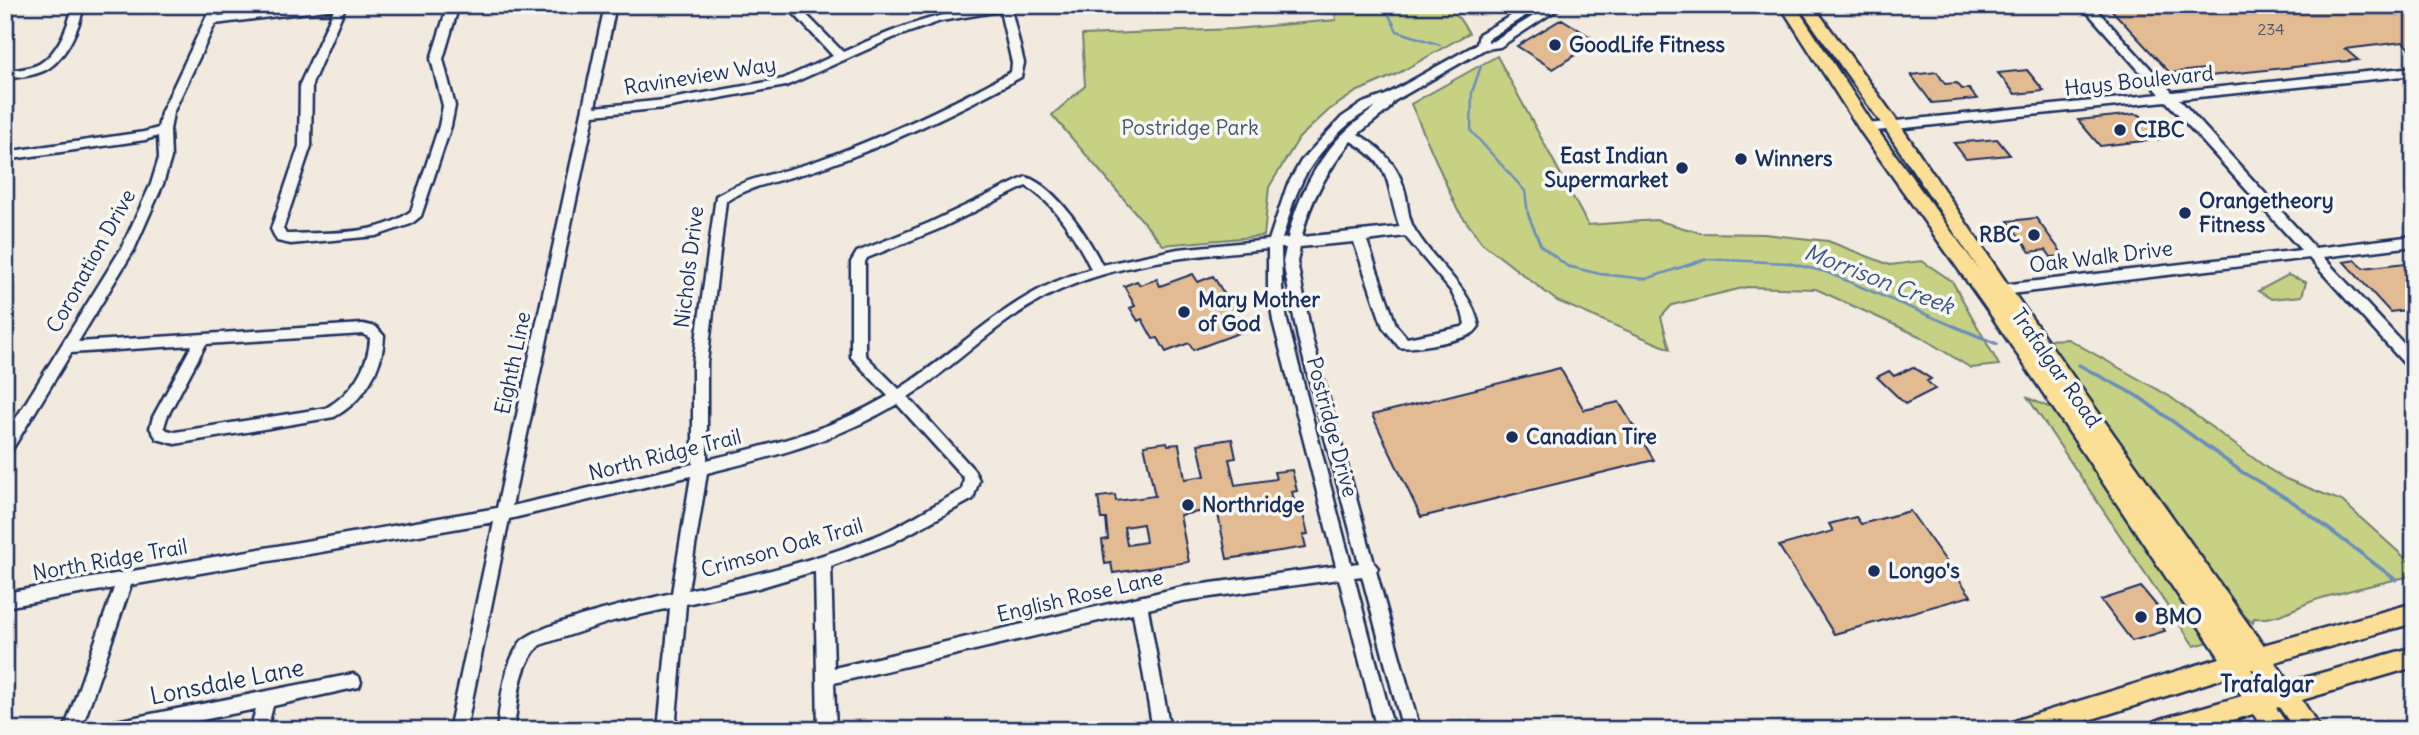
<svg xmlns="http://www.w3.org/2000/svg" width="2419" height="735" font-family="Delius,sans-serif">
  <style>
    .green { fill: #c6d184; stroke: #708071; stroke-width: 2 }
    .lines { fill: none; stroke-linecap: round; stroke-linejoin: round }
    .stream-far1 { stroke: #6b8ebd; stroke-width: 2.5 }
    .stream { stroke: #6b8ebd; stroke-width: 3.5 }
    .building { fill: #e2bb93; stroke: #1b2f5e; stroke-width: 2; fill-rule: evenodd }
    .minor-casing { stroke: #1b2f5e; stroke-width: 5 }
    .major-casing { stroke: #1b2f5e; stroke-width: 5 }
    .minor { fill: #f6f6f2; fill-rule: evenodd }
    .major { fill: #fbdf96; fill-rule: evenodd }
    .poi-dot { fill: #1b2f5e; stroke: #f6f6f2; stroke-width: 2.5 }
    .labels { text-anchor: middle; stroke-width: 7; stroke-linejoin: round; paint-order: stroke }
    .far-number-label { font-size: 16px; fill: #4d526b }
    .poi-label { font-size: 21px; font-weight: bold; fill: #1b2f5e; stroke: #f6f6f2; text-anchor: start }
    .street-label { font-size: 21px; fill: #1b2f5e; stroke: #f6f6f2 }
    .park-label { font-size: 21px; fill: #465868; stroke: #f6f6f2 }
    .water-label { font-size: 23px; font-style: italic; fill: #3c5786; stroke: #f6f6f2 }
    .neighbourhood-label { font-size: 23px; font-weight: bold; fill: #1b2f5e; stroke: #f6f6f2 }
    .near-street-label { font-size: 24px; fill: #1b2f5e; stroke: #f6f6f2 }
  </style>
  <rect width="100%" height="100%" fill="#f2eadf"/>
  <filter id="ink" filterUnits="userSpaceOnUse"><feTurbulence type="fractalNoise" baseFrequency=".0143" numOctaves="2"/><feDisplacementMap in="SourceGraphic" scale="14" xChannelSelector="R" yChannelSelector="G"/><feConvolveMatrix kernelMatrix="1 2 1 2 8 2 1 2 1" color-interpolation-filters="sRGB"/></filter>
  <g filter="url(#ink)">
    <!-- green -->
    <path class="green" d="M1334,5h116l19,28 -72,41 -41,18 -27,18 -30,28 -30,49 -5,49 -101,9 -111,-130 33,-29 -3,-51 152,-6 102,-9z
      M1497,56l91,169 68,-5 45,13 63,1 64,7 62,24 32,-4 30,20 47,84 -28,3 -52,-32 -103,-47 -69,-2 -75,18 -11,12 9,32 -113,-48 -75,-58 -25,-34 -46,-105z
      M2288,275l18,7 -4,14 -30,3 -14,-8z
      M2068,339l101,57 98,72 19,11 56,22 72,65v9c-31,8 -61,14 -92,23 -23,6 -43,23 -68,20l-1,5 -23,-19 -183,-264z
      M2028,398l23,10 8,9 150,225 -15,4z"/>
    <g class="lines">
      <!-- stream-far1 -->
      <path class="stream-far1" d="M1384,5l13,26 43,14
        M1481,66l-9,26 -1,39 54,60 3,23 13,32 26,20 33,8 46,5 60,-20 82,4 38,9 132,56"/>
      <!-- stream -->
      <path class="stream" d="M1954,326l43,18
        M2079,365l60,32 103,75 51,30 103,78"/>
    </g>
    <!-- building -->
    <path class="building" d="M2107,5h257l4,4 33,-3 13,10v36l-11,-10 -58,7 13,11 -148,16 -6,-7 -34,4z
      M1562,19l35,22 -44,28 -36,-23z
      M2027,70l17,21 -29,3 -17,-21z
      M1937,72l8,12 12,-1 5,6h7l8,10 -45,4 -21,-28z
      M2135,114l5,1 22,24 -62,7 -22,-26z
      M1997,139l13,16 -44,4 -12,-16z
      M2036,218l28,38 -13,1 -5,-7 -16,2 -22,-31z
      M2356,260l7,8 51,-6v47l-24,3 -46,-50z
      M1193,274l5,8 15,-6 34,54 -54,20 -4,-7 -23,9 -8,-14 -5,1 -11,-20 -4,2 -8,-13 5,-2 -11,-20 13,-5 3,4 17,-6 3,7z
      M1913,367l18,12 -4,2 8,8 -30,15 -28,-27 12,-6 5,5z
      M1560,368l24,42 35,-8 35,58 -233,57 -49,-102z
      M1232,439l4,19 -7,1 6,26 41,-6 -2,-7 18,-2 5,21 -5,1 6,23 5,-1 5,20 -5,1 3,12 -79,12 -10,-50 -37,6 9,47 -76,11 -2,-10 -6,1 -3,-24 6,-1 -2,-20h-5l-3,-22 17,-2 1,6 39,-5 -11,-51 23,-3 1,3 11,-1 6,35 20,-3 -7,-32zM1143,524l3,18 -19,3 -3,-18z
      M1910,511l61,85 -137,38 -55,-88 54,-15 -4,-7 27,-7 5,7z
      M2141,587l30,36 -9,3 3,5 -33,10 -31,-41z"/>
    <g class="lines">
      <defs>
        <path id="minor" d="M73,5h11c-4,21 -17,51 -35,63 -13,8 -29,9 -44,11v-8c11,-1 24,-2 34,-7 19,-11 30,-39 34,-59z
          M212,5h11l-5,11 89,-11h39l-34,79 -1,62 -28,83 3,5h5c39,-2 89,2 120,-23l28,-85 4,-20 -12,-47 17,-54h11l-16,54 12,47 -4,20 -30,90 -10,8 -35,12 -85,8 -14,-3 -6,-12 28,-83 1,-62 34,-75 -119,15 -42,89 -3,17 1,28 -8,26 -29,66 -56,92 285,-18 13,3 8,9c-1,33 -21,66 -50,81l-159,27 -18,-5 -7,-11 3,-11 39,-72 -121,8 -61,100 -5,2v-19l116,-187 30,-65 8,-26 -1,-22 -13,4 -140,20v-8l139,-20 14,-4 3,-15zM363,334l7,4c-1,28 -19,56 -44,70l-151,24 -8,-2 -3,-3 3,-10 39,-73z
          M605,5h11l-21,102 70,-7 118,-21 50,-23 -47,-51h11l46,47c57,-26 114,-47 177,-47l-9,4 13,54 -3,14c-62,34 -127,65 -194,89 -34,13 -70,16 -101,35l-19,162v97c67,-16 121,-29 181,-64l-37,-39v-95l6,-10 72,-29 97,-46c31,10 62,60 76,88l76,-16 91,-9 18,-54 14,-25 41,-44 21,-14 23,-8 91,-51 2,-10 51,-29h13l-55,34v3l5,-1 58,-36h13l-64,42 -15,2 -91,52 -6,9 -30,24c25,15 42,33 48,62 2,13 3,26 10,36 21,34 54,54 63,94 -3,4 -4,6 -8,8 -10,6 -61,16 -72,13l-16,-20 -29,-85 -54,5 -3,15 15,76 62,225 4,5 -2,3 44,159h-17l-41,-154 -8,1 40,153h-17l-38,-151 -157,22 -34,8 22,121h-17l-20,-117 -299,70 2,47h-18l-3,-159 -57,17 -72,16 -11,126h-17l12,-122 -57,13 -73,24c-22,21 -22,56 -26,85h-17c4,-29 6,-63 23,-87 15,-20 124,-43 152,-50l19,-117 -182,43 -43,211h-17l45,-208 -363,63 -50,145h-17l50,-142 -109,19v-14l492,-85zM1000,11l12,52 -1,9c-62,34 -127,65 -195,89 -34,12 -69,16 -100,35l-23,167v101l-181,42 82,-391 71,-7 121,-22 107,-48 48,-17zM1376,107c-10,8 -21,15 -30,24 -29,27 -50,70 -58,107l-6,1c6,-18 10,-37 18,-53 11,-27 49,-69 76,-79zM1351,141c46,28 33,43 49,86l-98,10c7,-36 26,-66 49,-96zM1026,186c28,16 51,54 65,83 -81,23 -124,76 -192,120l-34,-34v-93l2,-4 72,-29zM1405,236l46,55 11,21 3,12 -3,3 -55,11 -11,-13 -29,-84zM1281,248h5l-3,14 15,76 61,225 -8,1 -64,-243 -5,-33zM1268,249v39l5,33 63,245 -154,21 -348,81 -3,-102 61,-23 81,-44 6,-19 -5,-10 -66,-73c44,-28 80,-67 125,-93 70,-41 156,-48 235,-55zM897,404l67,74 -2,12c-27,14 -54,32 -81,44 -62,26 -128,41 -193,56l19,-117c68,-17 129,-32 190,-69z
          M2081,5h11l80,87 242,-25v8l-235,24 136,149 99,-12v10l-91,11 91,98v15l-5,-1 -100,-111 -307,37 -5,-1 -2,-4 7,-5 299,-35 -135,-149 -299,31 -6,-4 6,-4 293,-30z
          M353,674l6,3 2,5 -2,5 -86,19 -6,24h-17l6,-21 -103,21h-50l2,-6 6,-2z"/>
        <path id="major" d="M1780,5h15l78,119 107,147 -94,-141 -88,-125h15l85,117 110,163 255,360 151,-42v20l-139,39 14,20 125,-35v20l-112,33 19,30h-26l-16,-23 -3,1 15,22h-26l-12,-16 -53,16h-51l4,-8 8,-3 81,-23 -12,-20 -173,54h-49l4,-8 8,-3 200,-61 -227,-340 -132,-186zM2251,669h2l14,20h-3z"/>
      </defs>
      <!-- minor casing -->
      <use href="#minor" class="minor-casing"/>
      <!-- major casing -->
      <use href="#major" class="major-casing"/>
      <!-- minor -->
      <use href="#minor" class="minor"/>
      <!-- major -->
      <use href="#major" class="major"/>
    </g>
  </g>
  <!-- markers -->
  <g class="poi-dot">
    <circle cx="1555" cy="45" r="7"/>
    <circle cx="2120" cy="130" r="7"/>
    <circle cx="1741" cy="159" r="7"/>
    <circle cx="1682" cy="168" r="7"/>
    <circle cx="2185" cy="213" r="7"/>
    <circle cx="2034" cy="235" r="7"/>
    <circle cx="1184" cy="312" r="7"/>
    <circle cx="1512" cy="437" r="7"/>
    <circle cx="1188" cy="505" r="7"/>
    <circle cx="1874" cy="571" r="7"/>
    <circle cx="2141" cy="617" r="7"/>
  </g>
  <g class="labels">
    <!-- far-number labels -->
    <g class="far-number-label">
      <text x="2271" y="35">234</text>
    </g>
    <!-- poi labels -->
    <g class="poi-label">
      <text x="1569" y="52">GoodLife Fitness</text>
      <text x="2134" y="137">CIBC</text>
      <text x="1668" y="163" text-anchor="end">East Indian<tspan x="1668" dy="24">Supermarket</tspan></text>
      <text x="1755" y="166">Winners</text>
      <text x="2199" y="208">Orangetheory<tspan x="2199" dy="24">Fitness</tspan></text>
      <text x="2020" y="242" text-anchor="end">RBC</text>
      <text x="1198" y="307">Mary Mother<tspan x="1198" dy="24">of God</tspan></text>
      <text x="1526" y="444">Canadian Tire</text>
      <text x="1202" y="512">Northridge</text>
      <text x="1888" y="578">Longo's</text>
      <text x="2155" y="624">BMO</text>
    </g>
    <!-- street labels -->
    <g class="street-label">
      <text transform="translate(700 76) rotate(-9)" y="7">Ravineview Way</text>
      <text transform="translate(2139 81) rotate(-6)" y="7">Hays Boulevard</text>
      <text transform="translate(2101 257) rotate(-7)" y="7">Oak Walk Drive</text>
      <text transform="translate(91 261) rotate(-61)" y="7">Coronation Drive</text>
      <text transform="translate(689 267) rotate(-83)" y="7">Nichols Drive</text>
      <text transform="translate(513 363) rotate(-78)" y="7">Eighth Line</text>
      <text transform="translate(2056 368) rotate(55)" y="7">Trafalgar Road</text>
      <text transform="translate(1332 427) rotate(75)" y="7">Postridge Drive</text>
      <text transform="translate(665 455) rotate(-14)" y="7">North Ridge Trail</text>
      <text transform="translate(782 548) rotate(-16)" y="7">Crimson Oak Trail</text>
      <text transform="translate(110 560) rotate(-10)" y="7">North Ridge Trail</text>
      <text transform="translate(1080 596) rotate(-13)" y="7">English Rose Lane</text>
    </g>
    <!-- park labels -->
    <g class="park-label">
      <text x="1190" y="135">Postridge Park</text>
    </g>
    <!-- water labels -->
    <g class="water-label">
      <text transform="translate(1879 279) rotate(21)" y="8">Morrison Creek</text>
    </g>
    <!-- neighbourhood labels -->
    <g class="neighbourhood-label">
      <text x="2267" y="692">Trafalgar</text>
    </g>
    <!-- near-street labels -->
    <g class="near-street-label">
      <text transform="translate(227 682) rotate(-11)" y="8">Lonsdale Lane</text>
    </g>
  </g>
  <!-- margin -->
  <rect width="2419" height="735" fill="none" stroke="#f6f6f2" stroke-width="28"/>
  <rect x="14" y="14" width="2391" height="707" fill="none" stroke="#1b2f5e" stroke-width="2.5" filter="url(#ink)"/>
</svg>
